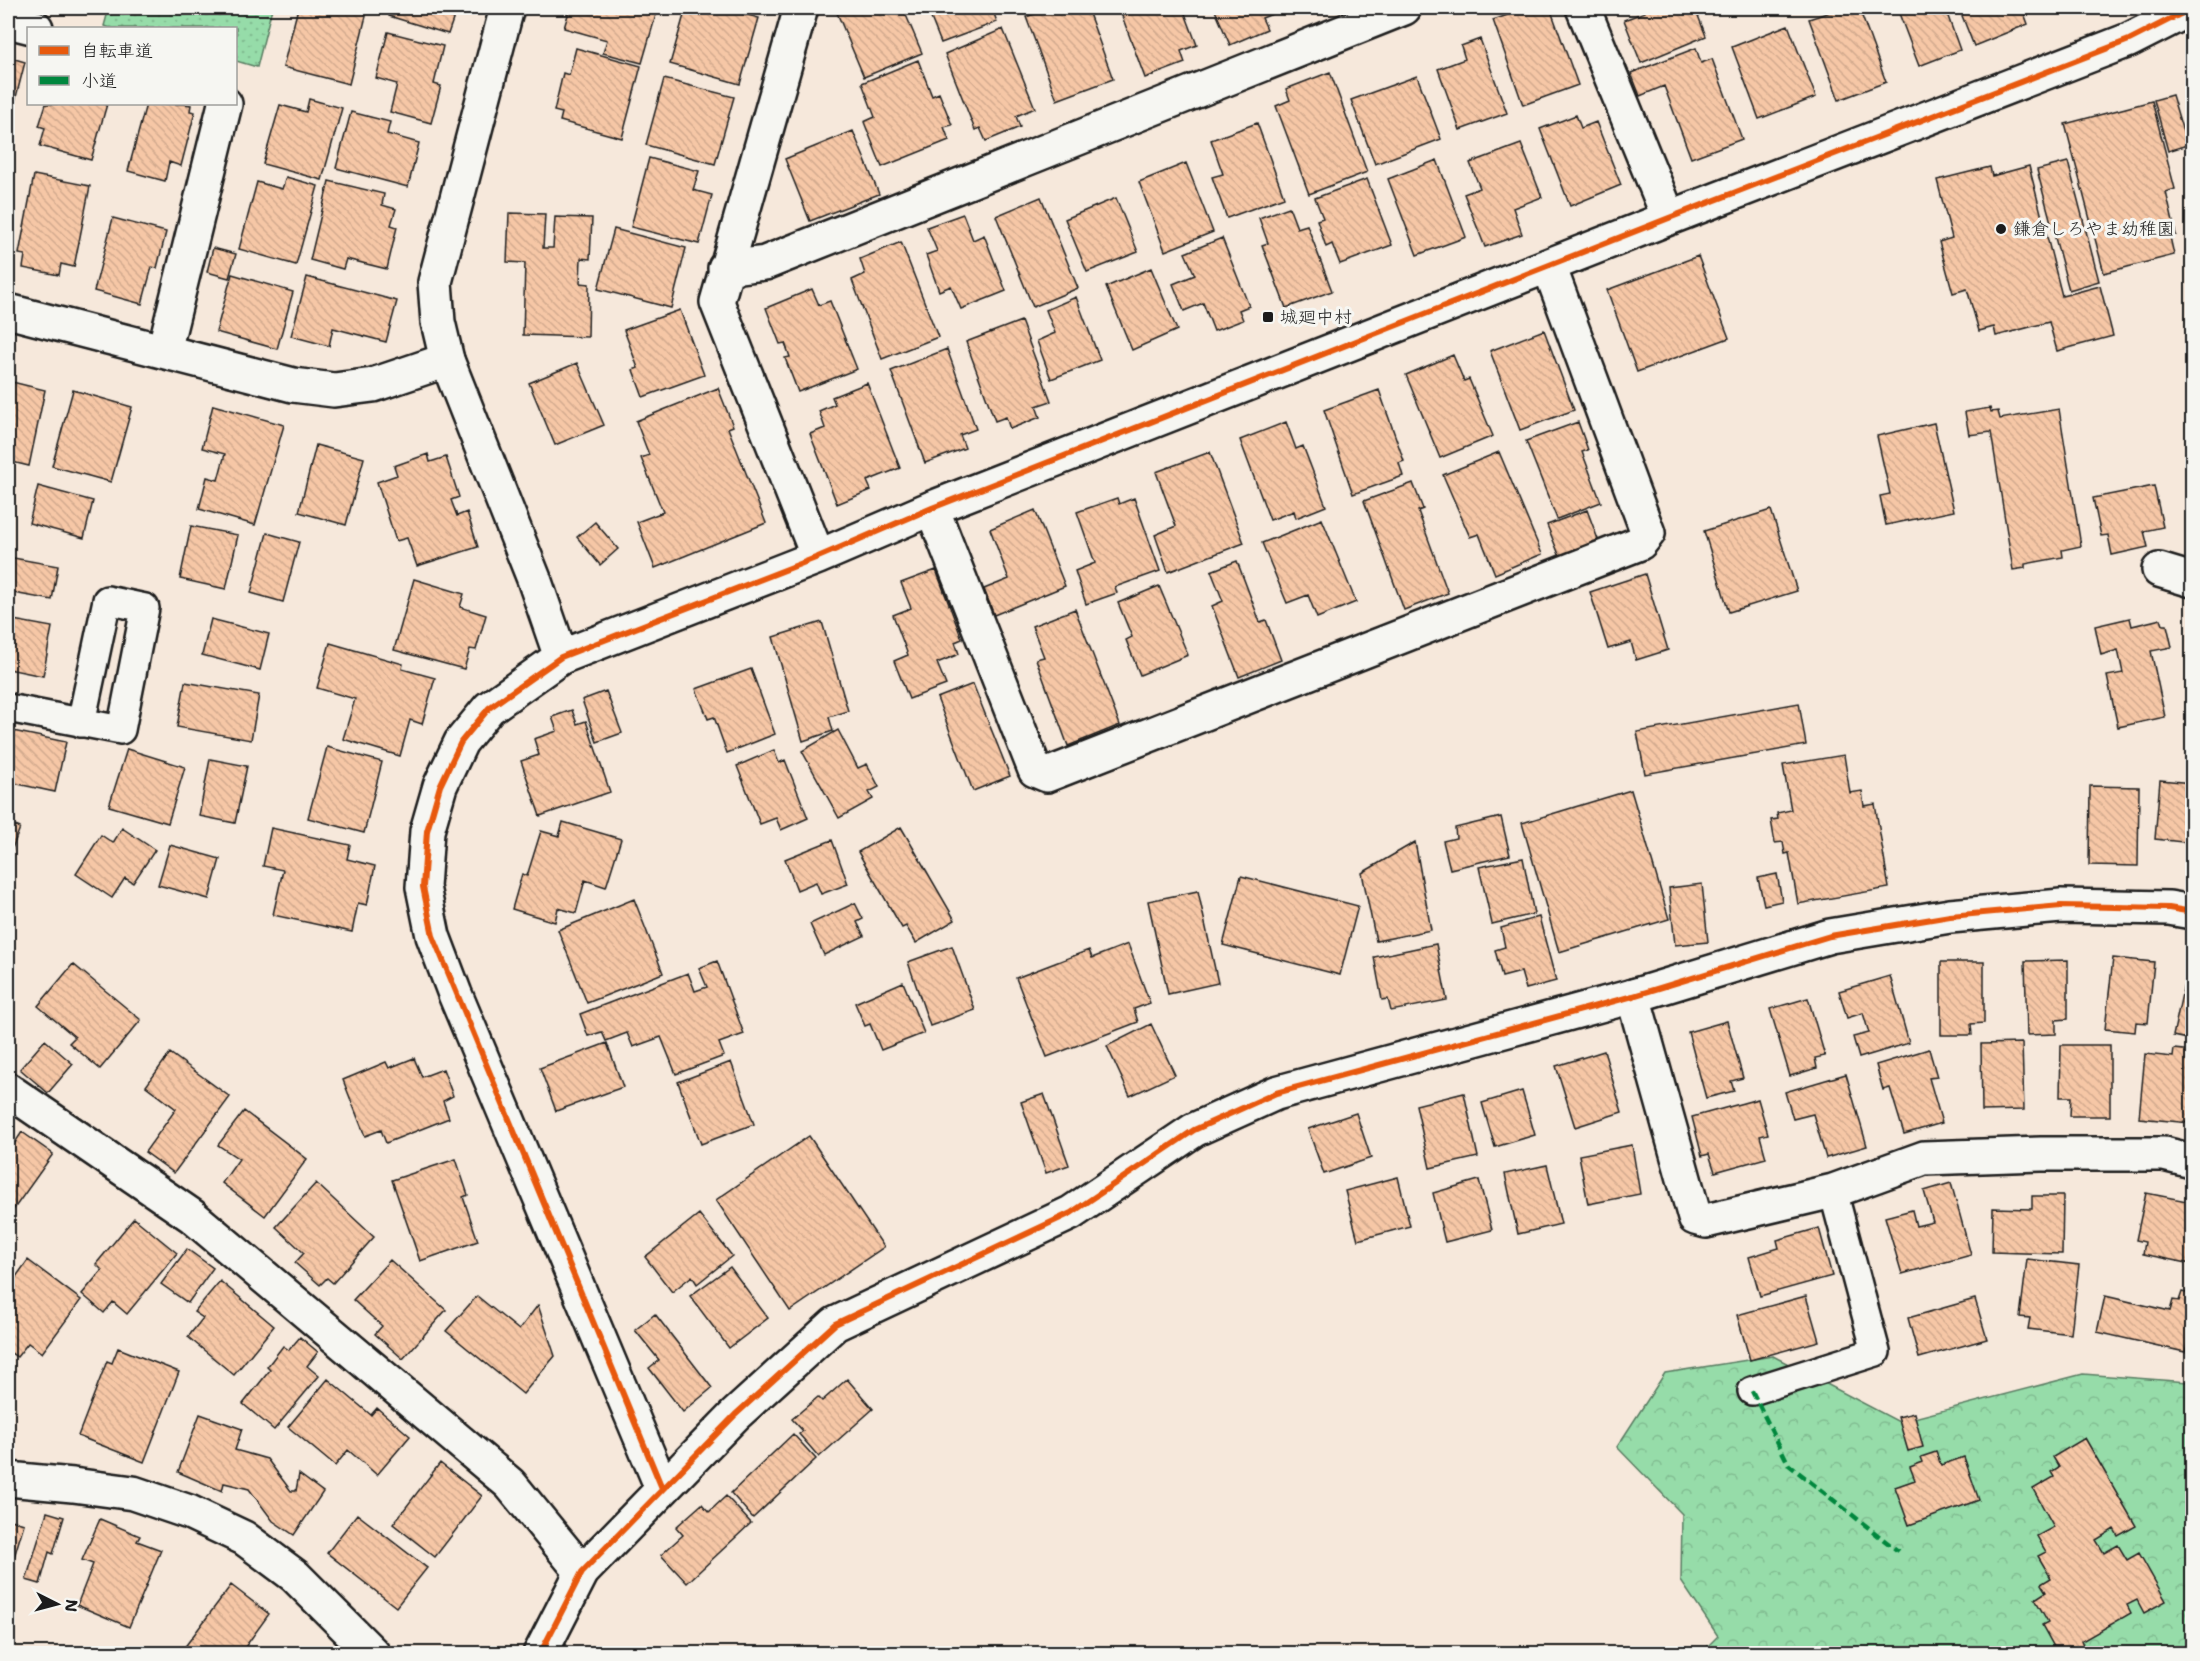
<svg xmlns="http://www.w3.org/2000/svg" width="2200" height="1661" font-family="'Shantell Sans','Klee One',sans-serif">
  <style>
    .grass { fill: url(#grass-dots); stroke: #597c62; stroke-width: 1.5 }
    .forest { fill: url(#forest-crowns); stroke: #597c62; stroke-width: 1.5 }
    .building { fill: url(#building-back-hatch); stroke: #1c1c1c; stroke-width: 1.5 }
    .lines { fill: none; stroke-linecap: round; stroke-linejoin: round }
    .service-casing { stroke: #1c1c1c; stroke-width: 32 }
    .minor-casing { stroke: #1c1c1c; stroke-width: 38 }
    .tertiary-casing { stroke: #1c1c1c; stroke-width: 38 }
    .service { stroke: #f6f6f2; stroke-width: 27 }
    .minor { stroke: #f6f6f2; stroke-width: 33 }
    .tertiary { stroke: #f6f6f2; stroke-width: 33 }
    .quiet { stroke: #00873e; stroke-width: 4.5; stroke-dasharray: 9 4.5; stroke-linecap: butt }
    .cycleway-casing { stroke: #f6f6f2; stroke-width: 10 }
    .cycleway { stroke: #e8590c; stroke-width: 6 }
    .poi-dot { fill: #1c1c1c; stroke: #f6f6f2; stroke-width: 2 }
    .labels { text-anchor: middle; stroke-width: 6; stroke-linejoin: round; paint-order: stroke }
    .poi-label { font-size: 18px; fill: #1c1c1c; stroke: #f6f6f2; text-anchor: start }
  </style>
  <defs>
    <pattern id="grass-dots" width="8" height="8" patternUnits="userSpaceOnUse" patternTransform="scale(1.5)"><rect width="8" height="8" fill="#96dca9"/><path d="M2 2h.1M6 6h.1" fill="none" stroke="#81bc91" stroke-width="1.8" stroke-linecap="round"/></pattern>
    <pattern id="forest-crowns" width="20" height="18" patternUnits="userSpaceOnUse" patternTransform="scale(1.5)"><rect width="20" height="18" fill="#96dca9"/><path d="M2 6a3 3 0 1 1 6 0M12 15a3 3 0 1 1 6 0" fill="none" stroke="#81bc91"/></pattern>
    <pattern id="building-back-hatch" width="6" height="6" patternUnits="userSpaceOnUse" patternTransform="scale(1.5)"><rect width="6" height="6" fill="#f6c7a6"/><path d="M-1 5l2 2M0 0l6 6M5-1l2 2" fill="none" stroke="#d2aa8e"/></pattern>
  </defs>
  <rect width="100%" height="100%" fill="#f6e8db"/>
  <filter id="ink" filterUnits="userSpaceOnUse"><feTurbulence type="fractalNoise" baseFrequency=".0167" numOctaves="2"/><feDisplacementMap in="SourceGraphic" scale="12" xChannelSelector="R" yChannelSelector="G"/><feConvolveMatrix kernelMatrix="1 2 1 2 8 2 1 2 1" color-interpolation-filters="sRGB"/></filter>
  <g filter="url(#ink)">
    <!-- grass -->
    <path class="grass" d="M109,8h163l-15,59 -21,-6v-33h-125l-7,-2z"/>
    <!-- forest -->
    <path class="forest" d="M1773,1356l126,66 184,-48 105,8 4,-6v277h-491l17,-17 -37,-55 1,-67 -65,-67 48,-74z"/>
    <!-- building -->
    <path class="building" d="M79,8h23l-2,5z
      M298,8h70l-19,76 -66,-17z
      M392,8h65l-9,26 -59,-18z
      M570,8h88l-16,55 -39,-10 4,-13 -43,-12z
      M686,8h35l38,10 -19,66 -70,-20z
      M835,8h68l19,45 -58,24z
      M927,8h65l5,14 -56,21z
      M1050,8h37l26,71 -56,21 -31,-83z
      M1119,8h64l14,37 -16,6 4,12 -40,15z
      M1214,8h64l2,3 -18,7 5,11 -37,16z
      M1528,8h22l28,77 -55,20 -30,-85z
      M1644,8h51l11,28 -65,27 -17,-43 21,-8z
      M1842,8h17l27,74 -47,18 -30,-81z
      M1897,8h48l15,42 -41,16z
      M1959,8h63l6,16 -54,22z
      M1788,25l28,72 -57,22 -27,-72z
      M1003,29l32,79 -19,8 4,11 -34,14 -6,-13 -5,2 -30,-76z
      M388,32l55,14 -9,38 7,2 -10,37 -41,-11 7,-28 -21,-6z
      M1480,39l27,74 -47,17 -22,-61 27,-10 -4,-13z
      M576,48l65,18 -19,72 -62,-17 2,-8 -8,-2 9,-38 6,2z
      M1696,48l5,15 11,-4 30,80 -51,19 -27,-72 -24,10 -9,-23z
      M8,57l17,5 -11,43 -6,-2z
      M918,60l14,36 7,-3 13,32 -8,2 5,13 -67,27 -18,-45 11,-5 -13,-34z
      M1330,72l37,100 -58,22 -33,-88 14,-6 -4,-11z
      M1417,76l24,63 -66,25 -24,-64z
      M664,79l70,18 -19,67 -69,-19z
      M2172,95l15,50 -19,6 -14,-51z
      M309,99l33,9 -20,72 -59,-16 17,-59 26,7z
      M2152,101l23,88 -9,3 10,43 -6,2 4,18 -70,18 -39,-149z
      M46,104h61l-16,56 -51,-14 5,-18 -6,-2z
      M146,104h38l7,1 -1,6 5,1 -14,54 -12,-4 -4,19 -37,-10z
      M351,112l39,10 -3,12 32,9 -11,44 -72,-19z
      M1576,115l5,13 15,-6 25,63 -51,21 -30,-77z
      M1257,123l27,74 -57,21 -15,-41 11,-3 -12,-34z
      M853,131l26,63 -69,27 -25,-62z
      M1521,144l21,53 -29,11 9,26 -37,13 -21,-53 16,-6 -10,-25z
      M649,158l50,13 -6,19 19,5 -13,49 -68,-17z
      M1437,160l29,77 -49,18 -29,-76z
      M2068,162l31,119 -30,9 -32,-120z
      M1186,163l27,69 -48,19 -26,-69z
      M2029,166l33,130 38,-10 13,50 -56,15 -8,-29 -53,14 -2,-9 -15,4 -12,-42 -14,4 -14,-51 13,-4 -15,-58 53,-13 2,9z
      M34,175l56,11 -16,81 -13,-3 -2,11 -36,-7 2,-13 -6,-1z
      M286,177l32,9 -22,79 -57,-16 18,-67 25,7z
      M1367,179l25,66 -52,19 -8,-20 -6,3 -9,-27 6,-2 -8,-20z
      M329,181l55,13 -2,11 14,4 -5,16 6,2 -10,42 -41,-10 -3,10 -33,-9z
      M1041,197l37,91 -45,19 -37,-91z
      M1116,198l22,54 -51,20 -22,-53z
      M1289,207l8,21 10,-3 25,66 -46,17 -24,-63 6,-2 -9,-25z
      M509,213l36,1 -2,34h10l2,-31 37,1 -2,41 -9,-1 -1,25 9,1 -1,53 -65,-2 2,-72 -18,-1z
      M963,214l10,26 11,-5 22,56 -45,18 -10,-23 -12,5 -13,-36 11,-4 -10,-24z
      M113,218l53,14 -9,36 -5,-1 -10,37 -48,-13z
      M614,229l72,19 -15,60 -73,-19z
      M1222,238l27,68 -10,4 4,10 -29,11 -11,-28 -19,8 -11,-27 22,-9 -10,-22z
      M901,242l37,95 -56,22 -30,-79 13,-6 -5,-15z
      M213,248l23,6 -7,24 -22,-6z
      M1698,256l31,82 -92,34 -30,-82z
      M1151,268l26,62 -45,20 -26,-63z
      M232,274l61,18 -16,57 -61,-17z
      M307,277l90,24 -11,41 -53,-14 -4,18 -38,-10z
      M812,289l7,16 11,-4 27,68 -59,23 -13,-34 5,-1 -5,-14 -5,1 -14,-36z
      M1076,297l24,63 -49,19 -14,-38 18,-8 -9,-23z
      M680,310l24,65 -61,22 -10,-27 5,-2 -14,-38z
      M1021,321l30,80 -15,5 4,11 -30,12 -4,-12 -11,4 -29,-79z
      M1544,330l30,80 -54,20 -30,-79z
      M947,349l29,80 -16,6 5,13 -40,15 -34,-92z
      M1453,355l11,26 5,-2 24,57 -53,22 -34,-83z
      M577,363l27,62 -49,20 -26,-62z
      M8,381l37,9 -16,76 -21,-5z
      M867,383l33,85 -33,13 4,9 -34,14 -27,-70 15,-6 -6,-17 16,-7 -3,-7z
      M718,388l15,38 -5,2 38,95 -111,45 -18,-46 26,-10 -22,-54 8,-3 -13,-34z
      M73,390l59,17 -21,75 -59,-16z
      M1379,390l25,71 -5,2 4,13 -50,18 -29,-84z
      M213,405l71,20 -29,100 -56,-16 8,-32 11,3 7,-26 -23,-6z
      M1990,408l1,4 7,-1 2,8 59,-10 22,137 -19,4 1,7 -38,7v4l-12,2 -22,-138 -22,3 -4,-23z
      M1286,422l10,27 7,-3 23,60 -30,12 -2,-7 -24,9 -30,-80z
      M1578,422l10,28 -6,2 19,50 -44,17 -31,-78z
      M1934,423l20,88 -68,14 -6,-29 10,-2 -13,-58z
      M316,445l48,13 -18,67 -47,-13z
      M1210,452l34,91 -76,29 -13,-37 21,-9 -20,-54z
      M1499,452l43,102 -47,20 -16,-40 -9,3 -27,-62z
      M428,454l2,8 16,-5 13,40 -8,3 6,16 10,-4 11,35 -61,19 -10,-28 -11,3 -19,-59 20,-7 -3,-9z
      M8,471l5,2 -5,17z
      M1413,483l10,26 -5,2 30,82 -44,17 -40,-109z
      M38,486l55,15 -9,37 -55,-15z
      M2154,486l9,41 -19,4 4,16 -36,8 -4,-20 -7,1 -8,-38z
      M1117,498l2,6 15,-6 26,73 -45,16 2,6 -31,11 -11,-33 20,-8 -18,-51z
      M1035,510l30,76 -71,29 -10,-26 25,-10 -19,-50z
      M1587,510l12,32 -39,15 -13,-32z
      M1771,510l26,81 -68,21 -25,-81z
      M1322,519l34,83 -39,16 -9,-23 -21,8 -25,-60z
      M595,522l23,27 -18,16 -23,-28z
      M191,526l47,9 -12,54 -46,-10z
      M267,533l32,9 -16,60 -32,-9z
      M8,557l50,9 -6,34 -44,-8z
      M1237,561l23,61 6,-2 15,40 -42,17 -27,-71 11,-5 -12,-30z
      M936,570l26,69 -7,3 4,12 -22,9 9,22 -37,14 -15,-38 14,-6 -15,-40 18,-7 -10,-25z
      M1645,574l23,76 -32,10 -5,-18 -23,7 -18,-57z
      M414,579l50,15 -4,13 26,8 -10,35 -6,-1 -6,20 -70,-19z
      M1159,586l29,69 -48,20 -14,-35 6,-3 -14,-34z
      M1075,609l45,116 -52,21 -32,-87 8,-2 -12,-31z
      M2130,618l2,8 29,-7 2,6h4l5,22 -21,4 14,66 -47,10 -11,-51 16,-3 -5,-23 -17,5 -6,-29z
      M8,619l44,8 -9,49 -35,-7z
      M211,619l58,15 -9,36 -58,-15z
      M822,622l26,89 -19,6 4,14 -30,10 -30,-104z
      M330,643l73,21 -1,5 33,9 -13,46 -12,-4 -10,36 -57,-17 12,-40 -38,-11z
      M751,669l24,65 -48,19 -13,-36 -6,2 -12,-30z
      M185,682l74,13 -8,45 -74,-13z
      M973,684l37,92 -37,15 -36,-93z
      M606,691l16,42 -25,9 -15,-42z
      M1799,703l7,42 -161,29 -8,-42z
      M572,710l5,14 9,-3 24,71 -70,24 -19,-55 18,-6 -5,-16 23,-8 -5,-14z
      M8,730l58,12 -11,50 -47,-10z
      M838,730l20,38 9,-4 12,23 -10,5 4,7 -34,19 -37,-67z
      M327,747l55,15 -18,71 -56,-15z
      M127,749l58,18 -17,56 -59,-17z
      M774,750l5,13 6,-3 23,58 -27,12 -5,-12 -16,6 -23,-58z
      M1844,755l6,38 12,-2 2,15 11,-2 14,84 -91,16 -9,-51 -4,1 -2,-12 -8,1 -4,-23 7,-1 -1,-6 14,-3 -8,-45z
      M210,759l37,7 -12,57 -36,-7z
      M2160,780l32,3v60l-37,-4z
      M2090,786l49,1 -1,79 -49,-1z
      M1631,790l38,129 -110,33 -37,-129z
      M1501,817l9,38 -60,14 -7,-28 13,-3 -1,-10z
      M563,822l58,17 -15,48 -21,-7 -9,33 -18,-5 -3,14 -43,-13 10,-35 5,2 14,-45 18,5z
      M8,823l12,5 -12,31z
      M901,827l54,93 -39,23 -10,-17 -4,2 -44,-76z
      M122,828l33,22 -22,33 -8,-5 -13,20 -36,-24 25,-39 12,8z
      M271,828l79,17 -3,14 28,7 -8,39 -9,-2 -6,29 -79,-17 10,-45 -20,-4z
      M832,840l16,44 -27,10 -5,-12 -19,8 -12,-31z
      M1415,842l16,88 -55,11 -14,-68z
      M170,845l50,14 -11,40 -51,-14z
      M1523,858l11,56 -42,10 -13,-57z
      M1777,874l5,27 -18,4 -6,-27z
      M1241,876l117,30 -18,69 -117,-30z
      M1702,884l6,58 -33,3 -6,-57z
      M1198,891l20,92 -50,11 -20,-93z
      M634,899l29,74 -76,30 -29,-73z
      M855,903l8,16 -6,3 7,14 -40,19 -14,-31z
      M1539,917l17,64 -30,8 -5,-17 -19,5 -7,-27 10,-3 -4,-19z
      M1128,944l22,59 -16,6 4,13 -91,35 -31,-79 73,-28 3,8z
      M1436,944l11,56 -56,11 -3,-12 -6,1 -8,-43z
      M952,946l23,64 -45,16 -22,-64z
      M2113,958l41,4 -6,61 -12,-1 -1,10 -30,-3z
      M2068,960v59l-12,1v14l-29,1 -2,-74z
      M717,961l27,73 -25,9 5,13 -48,18 -15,-37 -28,10 -6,-14 -21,8 -4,-9 -14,4 -8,-22 108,-41 7,18 12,-4 -8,-19z
      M1941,962h43v61l-13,1 1,11h-31z
      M73,964l68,56 -41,49 -31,-26 6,-6 -37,-31z
      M2186,975l6,1v64l-19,-4z
      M1890,976l19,67 -50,15 -6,-21 16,-4 -6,-20 -16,5 -8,-27z
      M903,982l21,51 -43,17 -11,-26 -5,2 -10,-23z
      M1808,998l17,58 -10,2 2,10 -27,8 -20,-67z
      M1727,1021l16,57 -12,3 3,10 -28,7 -18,-66z
      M1151,1024l24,51 -45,21 -23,-50z
      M45,1040l28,24 -25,29 -28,-24z
      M607,1043l16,44 -67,24 -16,-43z
      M2022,1043l2,67 -42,1 -1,-67z
      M2061,1045h49v71h-40l1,-19h-11z
      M1929,1049l8,28 -8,1 13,45 -38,11 -14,-46 -7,2 -7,-25z
      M2174,1049l18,2 -2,72 -51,-5 6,-64 28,3z
      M1604,1051l18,61 -47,15 -19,-61z
      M170,1053l60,44 -56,76 -29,-21 31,-43 -30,-23z
      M414,1058l8,19 21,-8 10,27 -10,5 6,17 -63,25 -5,-13 -16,6 -22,-56 43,-18 3,6z
      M731,1062l23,62 -53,20 -23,-62z
      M1846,1074l21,72 -41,12 -13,-44 -20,5 -8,-27z
      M1522,1091l13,44 -40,12 -13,-44z
      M1464,1093l14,64 -48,11 -14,-63z
      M1044,1094l25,71 -23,8 -25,-71z
      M1758,1099l10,35 -8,2 6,22 -51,14 -6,-18 -7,2 -10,-39z
      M244,1111l63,48 -42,57 -43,-33 17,-24 -21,-14z
      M1356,1113l15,45 -47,16 -16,-45z
      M22,1132l31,22 -42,59 -3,-2v-58z
      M809,1136l75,111 -94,64 -74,-111z
      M1632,1145l8,49 -52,10 -9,-49z
      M456,1159l12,36 -5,2 15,44 -58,20 -28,-81z
      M1547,1165l14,59 -43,10 -13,-60z
      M1398,1177l12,49 -52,14 -13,-49z
      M1479,1180l13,50 -47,12 -12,-49z
      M316,1183l58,54 -41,46 -6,-5 -7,7 -25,-22 9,-10 -28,-26z
      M1951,1183l20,72 -69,19 -17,-57 27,-7 4,16 17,-4 -9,-31z
      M2146,1193l46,9v52l-1,10 -48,-10 2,-12 -9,-2z
      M2032,1196h31l-1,58 -70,-2 1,-44 39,1z
      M699,1214l33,42 -35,28 -5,-8 -20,16 -27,-35z
      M134,1218l43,35 -50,61 -14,-12 -9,11 -22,-19 20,-24 -6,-6z
      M1819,1228l13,48 -72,20 -11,-39 30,-9 -2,-8z
      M187,1249l26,19 -25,35 -27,-19z
      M2027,1259l52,6 -8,69 -43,-5 2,-11 -10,-1z
      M28,1260l53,40 -39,53 -14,-10 -11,14 -9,-6v-63z
      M390,1260l56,50 -43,49 -28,-25 7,-8 -29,-26z
      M730,1267l38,51 -39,30 -39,-52z
      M220,1281l54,45 -40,49 -46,-38 15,-19 -9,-6z
      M2182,1292l10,2v41h-2l-5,17 -88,-20 8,-36 65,15 3,-11 6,1z
      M477,1296l42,34 19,-25 17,51 -32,38 -77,-63z
      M1806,1296l13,45 -69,19 -13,-45z
      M1975,1299l12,40 -68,19 -11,-40z
      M655,1314l57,74 -29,24 -34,-44 10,-8 -24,-30z
      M300,1337l18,15 -11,14 12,10 -45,54 -31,-26 27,-34 -3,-3 16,-21 6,4z
      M118,1348l61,24 -35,90 -66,-26 29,-75 5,2z
      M328,1379l43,36 6,-7 33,28 -33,39 -29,-25 -13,16 -47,-39z
      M847,1379l26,30 -54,48 -20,-23 4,-3 -11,-12 26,-22 4,4z
      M1914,1413l9,34 -15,4 -10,-34z
      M200,1414l42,15 -7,21 32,9 24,32h5l3,-17 24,18 -29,43 -21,-14 -24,-32 -25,-6 -2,8 -44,-19z
      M793,1434l23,25 -63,59 -22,-25z
      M2085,1438l51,88 -18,10 -4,-7 -18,11 8,13 14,-8 9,15 12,-7 27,48 -22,12 -7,-13 -10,5 4,8 -49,28 2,5 -13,8h-13l-16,-29 6,-3 -13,-23 11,-7 -5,-8 10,-6 -13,-22 8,-4 -9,-16 17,-9 -21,-38 21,-12 -3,-5 8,-5 -6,-10z
      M1936,1452l5,13 23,-8 15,43 -70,25 -14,-38 20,-7 -5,-13 13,-5 -2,-5z
      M440,1463l42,33 -47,61 -42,-33z
      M726,1496l25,27 -64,60 -26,-28 22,-20 -7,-8 26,-23 7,8z
      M47,1512l17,5 -11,37 -4,-2 -9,32 -14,-4z
      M357,1514l70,54 -31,39 -69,-54z
      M8,1519l16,5 -16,53z
      M100,1519l40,17 -3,5 24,9 -32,77 -52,-22 16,-41 -11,-4z
      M231,1585l38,29 -29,40h-57l-2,-2z"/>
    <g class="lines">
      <defs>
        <path id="service" d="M8,708l113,22 24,-122 -38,-8 -26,123
          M1752,1391l124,-39 -43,-161"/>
        <path id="minor" d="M801,8l-84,294 101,255
          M1583,8l86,210
          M8,21l28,7
          M725,268l40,-5 639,-255
          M8,311l285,74 41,5 39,-5 74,-25
          M164,351l61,-247
          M932,508l103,262 12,5 593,-232 8,-10 -99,-267
          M2159,570l33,10
          M561,657l257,-100 114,-49 737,-290 460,-178 63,-32
          M1633,996l62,222 11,3 127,-30 91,-33 117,-4h123l28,7
          M8,1090l184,126 318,268 72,88
          M8,1479l65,6 60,8 56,19 55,26 51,38 78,78"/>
        <path id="tertiary" d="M507,8l-72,274 3,40 9,38 87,219 27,78 -72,51 -28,34 -21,44 -13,45 -4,56 10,49 22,58 207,494
          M540,1654l42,-82 153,-157 100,-91 236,-111 123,-83 82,-37 357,-97 197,-60 120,-20 111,-10 108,2 23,4"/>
      </defs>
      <!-- service casing -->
      <use href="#service" class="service-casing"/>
      <!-- minor casing -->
      <use href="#minor" class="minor-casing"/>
      <!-- tertiary casing -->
      <use href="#tertiary" class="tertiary-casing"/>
      <!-- service -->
      <use href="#service" class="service"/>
      <!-- minor -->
      <use href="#minor" class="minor"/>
      <!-- tertiary -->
      <use href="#tertiary" class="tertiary"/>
      <!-- quiet -->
      <path class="quiet" d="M1752,1391l37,74 109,86"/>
      <defs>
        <path id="cycleway" d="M662,1488l-229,-552 -10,-49 4,-56 13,-45 21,-44 28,-34 72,-51 257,-100 114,-49 737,-290 460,-178 63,-32
          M540,1654l42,-82 153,-157 100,-91 236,-111 123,-83 82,-37 357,-97 197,-60 120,-20 111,-10 108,2 23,4"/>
      </defs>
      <!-- cycleway casing -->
      <use href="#cycleway" class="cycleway-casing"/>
      <!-- cycleway -->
      <use href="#cycleway" class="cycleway"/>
    </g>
  </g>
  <!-- markers -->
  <g class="poi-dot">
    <circle cx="2001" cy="229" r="6"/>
    <rect x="1262" y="311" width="12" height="12" rx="3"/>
  </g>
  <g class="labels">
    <!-- poi labels -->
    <g class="poi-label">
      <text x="2013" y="235">鎌倉しろやま幼稚園</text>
      <text x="1280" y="323">城廻中村</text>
    </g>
  </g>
  <!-- margin -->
  <rect width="2200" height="1661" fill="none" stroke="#f6f6f2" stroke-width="30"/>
  <rect x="15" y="15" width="2170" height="1631" fill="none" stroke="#1c1c1c" stroke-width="2" filter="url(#ink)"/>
  <!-- legend -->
  <rect x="27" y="27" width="210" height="78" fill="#f6f6f2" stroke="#9f9f9c" stroke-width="1.5"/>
  <rect x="39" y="46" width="30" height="9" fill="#e8590c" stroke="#9f9f9c" stroke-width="1.5"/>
  <text x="81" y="57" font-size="18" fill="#1c1c1c">自転車道</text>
  <rect x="39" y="76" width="30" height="9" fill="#00873e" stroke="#9f9f9c" stroke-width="1.5"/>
  <text x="81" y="87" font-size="18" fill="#1c1c1c">小道</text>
  <!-- north arrow -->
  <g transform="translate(57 1604) rotate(96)" stroke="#f6f6f2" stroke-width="4.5" paint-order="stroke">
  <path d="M0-4.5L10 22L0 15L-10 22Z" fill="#1c1c1c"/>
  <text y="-9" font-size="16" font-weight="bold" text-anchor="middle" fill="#1c1c1c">N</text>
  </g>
</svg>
